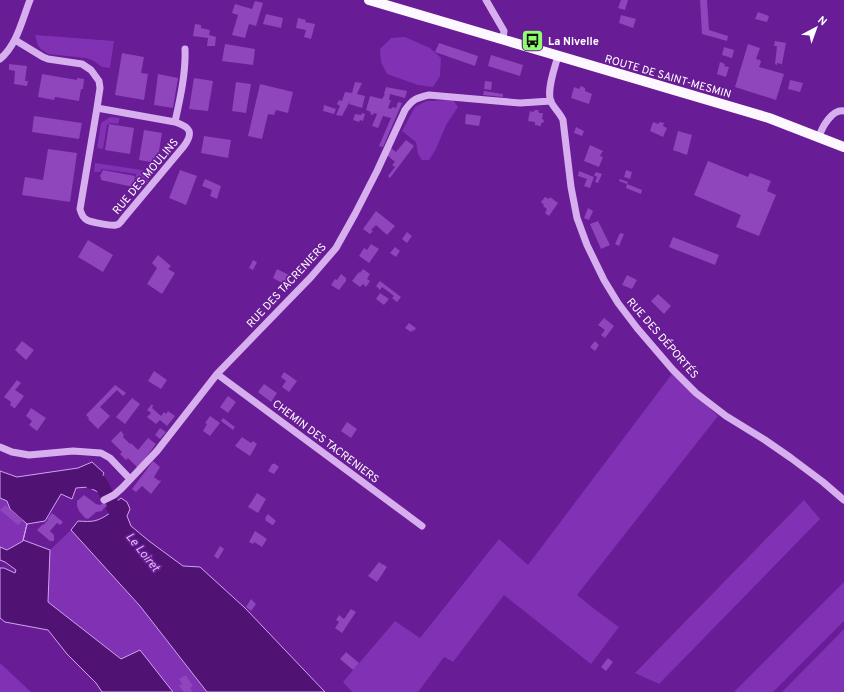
<svg xmlns="http://www.w3.org/2000/svg" width="844" height="692" font-family="Overpass,sans-serif">
  <style>
    .green { fill: #8131b3 }
    .water { fill: #511373; stroke: #d2a3f1 }
    .lines { fill: none; stroke-linecap: round; stroke-linejoin: round }
    .river { stroke: #511373; stroke-width: 14 }
    .building { fill: #8f45bc }
    .minor { stroke: #d7afef; stroke-width: 7 }
    .major { stroke: #fdf8ff; stroke-width: 10 }
    .labels { text-anchor: middle; stroke-width: 3.5; stroke-linejoin: round; paint-order: stroke }
    .poi-label { font-size: 11px; font-weight: bold; fill: #fff; stroke: #681c95; text-anchor: start }
    .street-label { font-size: 11px; fill: #fff; stroke: #681c95 }
    .water-label { font-size: 12px; font-style: italic; fill: #dfbcf6; stroke: #681c95 }
  </style>
  <rect width="100%" height="100%" fill="#681c95"/>
  <!-- green -->
  <path class="green" d="M35,35l79,6 -4,27 -8,-1 -8,-6 -8,-3 -38,-4 -7,-5 -3,-3z
    M405,37l25,11 11,10 -1,18 -7,11 -15,-2 -31,-11 -6,-12 -1,-13 11,-11z
    M453,100l5,7 -12,18 -10,24 -7,11h-7l-4,-6 -2,-12 -14,-11 13,-24 11,-6z
    M110,117l10,1 -2,6 -8,-1 -3,2 -4,24 -6,-1 4,-25z
    M95,163l60,9 -15,19 -4,1 -2,-2 2,-16 -34,-5 -2,3h-6z
    M672,374l46,42 -141,179 20,16 22,16 -28,37 -87,-69 -51,67 -9,-5 -26,35h-66l-9,-10 52,-61 25,17 79,-99 29,26z
    M0,498l7,3 3,8 17,15 -4,17 -17,9 -6,-3z
    M804,500l16,19 -161,165 -24,-11z
    M71,530l69,76 67,86h-35l-51,-33 -73,-57 2,-52z
    M844,582v39l-71,71h-39z
    M844,629v63h-62z
    M0,663l31,29h-31z"/>
  <!-- water -->
  <path class="water" d="M92,462l12,11 -4,9 7,5 -3,8 -16,-8 -12,1 -4,11 -11,-5 -16,27 -18,3 -4,16 27,10 -2,52 73,57 19,-9 33,42h-71l-6,-9 -29,-29 -19,-24 -43,-8 -5,-4v-50h4l11,5 1,-3 -11,-8 -5,-2v-13l7,3 16,-9 4,-17 -17,-15 -3,-8 -7,-3v-27l17,6 61,-9z
    M121,498l6,4 3,7 -3,7 4,10 18,15 34,25 17,1 45,41 80,84h-118l-67,-86 -69,-76 7,-9c15,1 19,1 32,-8l-2,-8 7,-2z"/>
  <g class="lines">
    <!-- river -->
    <path class="river" d="M91,482h9l20,38"/>
  </g>
  <!-- building -->
  <path class="building" d="M621,0h7l-3,10 -7,-2z
    M700,0h7l2,30 19,6 -1,5 -25,-7z
    M255,1l8,2 -7,23 -7,-2 -4,14 -13,-3 6,-20 -6,-2 3,-9 17,5z
    M758,12l11,4 -2,6 -12,-3z
    M266,14l17,4 -2,10 -18,-4z
    M621,15l15,4 -3,9 -14,-5z
    M298,18l8,2 -1,2 10,2 -4,15 -7,-2 2,-7 -10,-2z
    M195,24l6,1v3l9,2 -1,5 7,2 -1,9h-8l1,-8 -15,-2z
    M775,41l11,2 -4,21 -5,-1v2l-2,-1 2,-18h-3z
    M439,43l39,13 -3,10 -40,-14z
    M225,44l30,5 -2,16 -31,-4z
    M748,44l12,4 -4,11 4,1 1,2 -2,5 25,7 -8,26 -41,-13z
    M724,47l10,3 -2,8 -10,-3z
    M122,53l22,4 -3,16 7,1 -4,26 -29,-5z
    M491,55l32,10 -3,11 -32,-10z
    M720,62l5,2 -1,2 5,1 -3,10 -9,-3z
    M9,64l18,2 -2,15h3l-1,5 -13,-2 1,-13 -6,-1z
    M42,74l35,6v-2l7,1 -1,10h-2l-2,12 -24,-4 -1,3 -16,-3z
    M158,74l20,4 -5,30 -19,-3z
    M194,78l19,3 -5,30 -19,-2z
    M790,80l13,3 -3,9 -12,-3z
    M485,81l7,1 -1,8 -7,-1z
    M236,82l15,2 -5,29 -14,-2z
    M355,82l7,1 -5,11 8,2 -3,12 -13,-4 1,-3 -8,15 -6,-1 4,-9 -3,-2 2,-4 3,1 3,-9 7,1z
    M260,84l33,8 -5,21 -12,-3 -2,5 -6,-1 -6,25 -14,-3z
    M581,86l4,2v3l7,3 -3,10 -18,-6 3,-11 5,2z
    M386,87l21,4 -2,7 -15,-4 -1,6h2l-3,8 3,1 1,-2 4,1 2,-6 4,1 -19,44 -4,-1 12,-28 -8,-2 -5,12 -6,-2 5,-12 -3,-1 -1,2 -3,-1 1,-2 -5,-2 4,-14 12,3 3,-5h-1z
    M484,91l19,3v3l-20,-2z
    M324,105l12,4 -2,5 -11,-3z
    M535,110h3l1,3h4l-1,6 2,1 -1,3h-2v3l-6,-1v-3l-7,-1 2,-10 3,1z
    M362,113l3,1 -2,7 -3,-1 -1,2 -6,-2 2,-6 6,1z
    M466,114l15,2 -2,10 -14,-2z
    M34,116l48,7 -3,16 -47,-7z
    M653,122l5,2 2,-2 4,1 -1,3 4,2 -4,9 -13,-6z
    M109,124l25,4 -4,26 -25,-4z
    M576,127l8,4 -2,5 -8,-3z
    M144,130l18,3 -5,30 -18,-3z
    M678,131l14,4 -5,20 -14,-5z
    M204,136l27,4 -3,18 -27,-5z
    M406,140l8,6 -24,32 -2,-2 7,-9 -3,-2 3,-3 -8,-7 4,-7 5,4z
    M590,145l13,6v1h-1l-2,4 3,1 -4,10 -15,-6z
    M48,149l29,4 -7,49 -48,-7 3,-18 18,3z
    M708,161l40,16 2,-4 21,8 -4,10 9,4 -17,41 -23,-9 5,-12 -47,-20z
    M103,170l32,6 -2,11 -32,-7v-2l-1,-2z
    M180,170l17,6 -11,29 -17,-7z
    M626,170l6,2 -2,7 -6,-2z
    M579,171l15,6 -4,11 -6,-2 3,-7 -9,-3z
    M596,172l6,2 -4,9 -3,-1 2,-5 -3,-2z
    M205,179l16,7 -4,13 -7,-3 2,-6 -10,-4z
    M620,179l8,3 -1,2 15,6 -1,4 -15,-6 1,-4 -8,-3z
    M545,197l4,2 1,-2 8,6 -9,13 -4,-3 2,-4 -4,-3 1,-1 -3,-3z
    M588,208l5,3 -4,9 -5,-2z
    M376,211l19,15 -8,9 -11,-10 -5,5 2,1 -3,3 -7,-5z
    M598,221l12,24 -9,4 -11,-25z
    M407,232l5,4 -5,7 -5,-4z
    M620,233l4,1 -5,12 -4,-2z
    M673,237l46,18 -4,10 -46,-18z
    M88,240l25,15 -10,17 -25,-15z
    M371,244l8,5 -10,14 -10,-7 5,-8 3,2z
    M395,247l5,4 -4,6 -6,-4z
    M158,255l13,11 -3,3 7,4 -13,21 -15,-10 10,-16 -5,-5z
    M253,260l4,2 -4,8 -4,-2z
    M277,269l14,7 -5,9 -13,-7z
    M363,269l7,5 -3,5 3,2 -4,6 -3,-3 -3,3 -8,-6 7,-9 1,1z
    M341,274l5,4v3l-7,9 -8,-5 4,-6 2,1z
    M627,275l10,5 -5,9 -10,-4z
    M380,281l21,16 -4,5 -5,-4 2,-2 -12,-9 -2,3 -4,-4z
    M380,293l9,6 -5,6 -8,-6z
    M658,294l13,12 -7,8 -13,-13z
    M604,318l10,8 -9,12 -4,-3 4,-5 -7,-5z
    M409,323l7,5 -2,3 -1,-1 -2,2 -6,-4z
    M22,341l12,9 -8,10 -11,-10z
    M595,341l4,4 -4,6 -5,-4z
    M154,371l13,9 -6,9 -13,-8z
    M284,372l13,9 -8,11 -7,-5 4,-6 -5,-4z
    M17,380l4,3 -6,7 9,6 -9,12h-1l-4,-3 1,-3 -7,-5z
    M264,384l13,9 -6,9 -13,-10z
    M115,385l11,8 -3,3 -6,-6 -17,17 10,9 -12,13 -10,-10 1,-1 -3,-3z
    M228,396l8,6 -8,11 -8,-6z
    M132,398l8,6 -15,20 -9,-7z
    M152,404l1,2 -1,2 9,8 3,-4 2,2 2,-3 7,5 -8,10 -7,-6 -4,4 -9,-7 4,-4 -4,-3z
    M31,408l15,10 -9,13 -8,-6 3,-4 -6,-5z
    M210,416l10,7 -10,13 -7,-5 4,-7 -2,-1z
    M223,418l12,9 -2,3 -12,-9z
    M347,422l10,7 -6,9 -10,-7z
    M160,428l6,4 -6,7 -5,-4z
    M121,431l3,4 -1,2 7,7 1,-1 7,7 10,-12 8,6 -12,16 -7,7 -9,-9 -2,2 -6,-6 2,-2 -11,-11z
    M242,437l9,6 2,-2 4,3 -7,12 -15,-10z
    M153,461l7,6 -6,10 5,4 1,-1 1,1 -10,13 -9,-8 -6,6 -4,-3z
    M274,463l5,4 -5,7 -6,-3 4,-7h2z
    M257,493l9,6 -8,14 -10,-6z
    M84,495l12,9 4,1 5,-3 2,4 -4,3 -1,2 -6,1 -2,2 -6,5 -3,-1 -6,-7 -2,-5v-5z
    M5,505l18,15 -5,5 -18,-15z
    M52,513l11,9 -3,3 -3,-2 -7,8 4,4v6h-4l-13,-11 6,-6 1,1 1,-2 3,-3 -1,-1z
    M268,514l8,7 -3,4h-1l-7,-5 1,-1 -1,-1z
    M255,531l12,8 -5,8 -8,-5 -1,2 -4,-2z
    M220,546l4,3 -6,10 -4,-3z
    M379,562l4,3v-1l4,3 -10,15 -9,-6z
    M251,599l5,5 -5,7 -5,-4z
    M351,609l5,3 -14,21 -7,-5 4,-6 -3,-2 3,-5 5,4z
    M346,652l13,11 -6,7 -13,-11z
    M608,658l5,4 -7,9 -5,-4z
    M186,675l7,11 -3,2 3,4h-9l-5,-6 3,-2 -3,-5z"/>
  <g class="lines">
    <!-- minor -->
    <path class="minor" d="M486,0l18,31 -1,8
      M15,40l28,17 5,2 34,5 9,6 8,11 1,7 -3,20 -17,101c1,4 3,9 7,11 3,2 24,6 29,5 3,0 5,-3 7,-6l61,-73c10,-14 6,-19 -9,-24l-78,-14
      M558,56c-3,11 -12,35 -7,46 3,6 9,11 12,18l8,67 6,31 10,27 17,35 14,23 19,25 36,42 23,23 30,23 39,24 26,18 32,24 21,18
      M0,59c17,-14 22,-39 30,-59
      M175,122c5,-23 11,-49 10,-73
      M819,137c3,-10 13,-28 25,-26
      M217,374l205,152
      M0,447l12,5 17,3 44,-4 28,2 9,5 20,21
      M104,500l10,-5 8,-7 35,-37 60,-77 94,-97 25,-29 19,-34 22,-43 28,-61c8,-11 11,-12 24,-15l91,8 31,-2"/>
    <!-- major -->
    <path class="major" d="M369,0l400,118 75,29"/>
  </g>
  <!-- icons -->
  <defs>
    <symbol id="bus-square" viewBox="-11 -11 22 22"><rect x="-9" y="-9" width="18" height="18" rx="4" fill="#8eff6e" stroke="#681c95"/><path d="M-5-6H5V4H4V6H2V4H-2V6H-4V4H-5ZM-3.5-4V0h7V-4ZM-3.5 1.2v1.5H-2V1.2ZM2 1.2v1.5H3.5V1.2Z" fill="#111"/></symbol>
  </defs>
  <g fill-rule="evenodd">
    <use href="#bus-square" x="520" y="28" width="25" height="25"/>
  </g>
  <g class="labels">
    <!-- poi labels -->
    <g class="poi-label">
      <text x="548" y="45">La Nivelle</text>
    </g>
    <!-- street labels -->
    <g class="street-label">
      <text transform="translate(668 76) rotate(16)" y="4">ROUTE DE SAINT-MESMIN</text>
      <text transform="translate(145 176) rotate(-50)" y="4">RUE DES MOULINS</text>
      <text transform="translate(286 285) rotate(-47)" y="4">RUE DES TACRENIERS</text>
      <text transform="translate(663 338) rotate(49)" y="4">RUE DES DÉPORTÉS</text>
      <text transform="translate(326 441) rotate(37)" y="4">CHEMIN DES TACRENIERS</text>
    </g>
    <!-- water labels -->
    <g class="water-label">
      <text transform="translate(143 552) rotate(51)" y="4">Le Loiret</text>
    </g>
  </g>
  <!-- north arrow -->
  <g transform="translate(816 28) rotate(41)" stroke="#681c95" stroke-width="3" paint-order="stroke">
  <path d="M0-3L7 15L0 10L-7 15Z" fill="#ffffff"/>
  <text y="-6" font-size="11" font-weight="bold" text-anchor="middle" fill="#ffffff">N</text>
  </g>
</svg>
